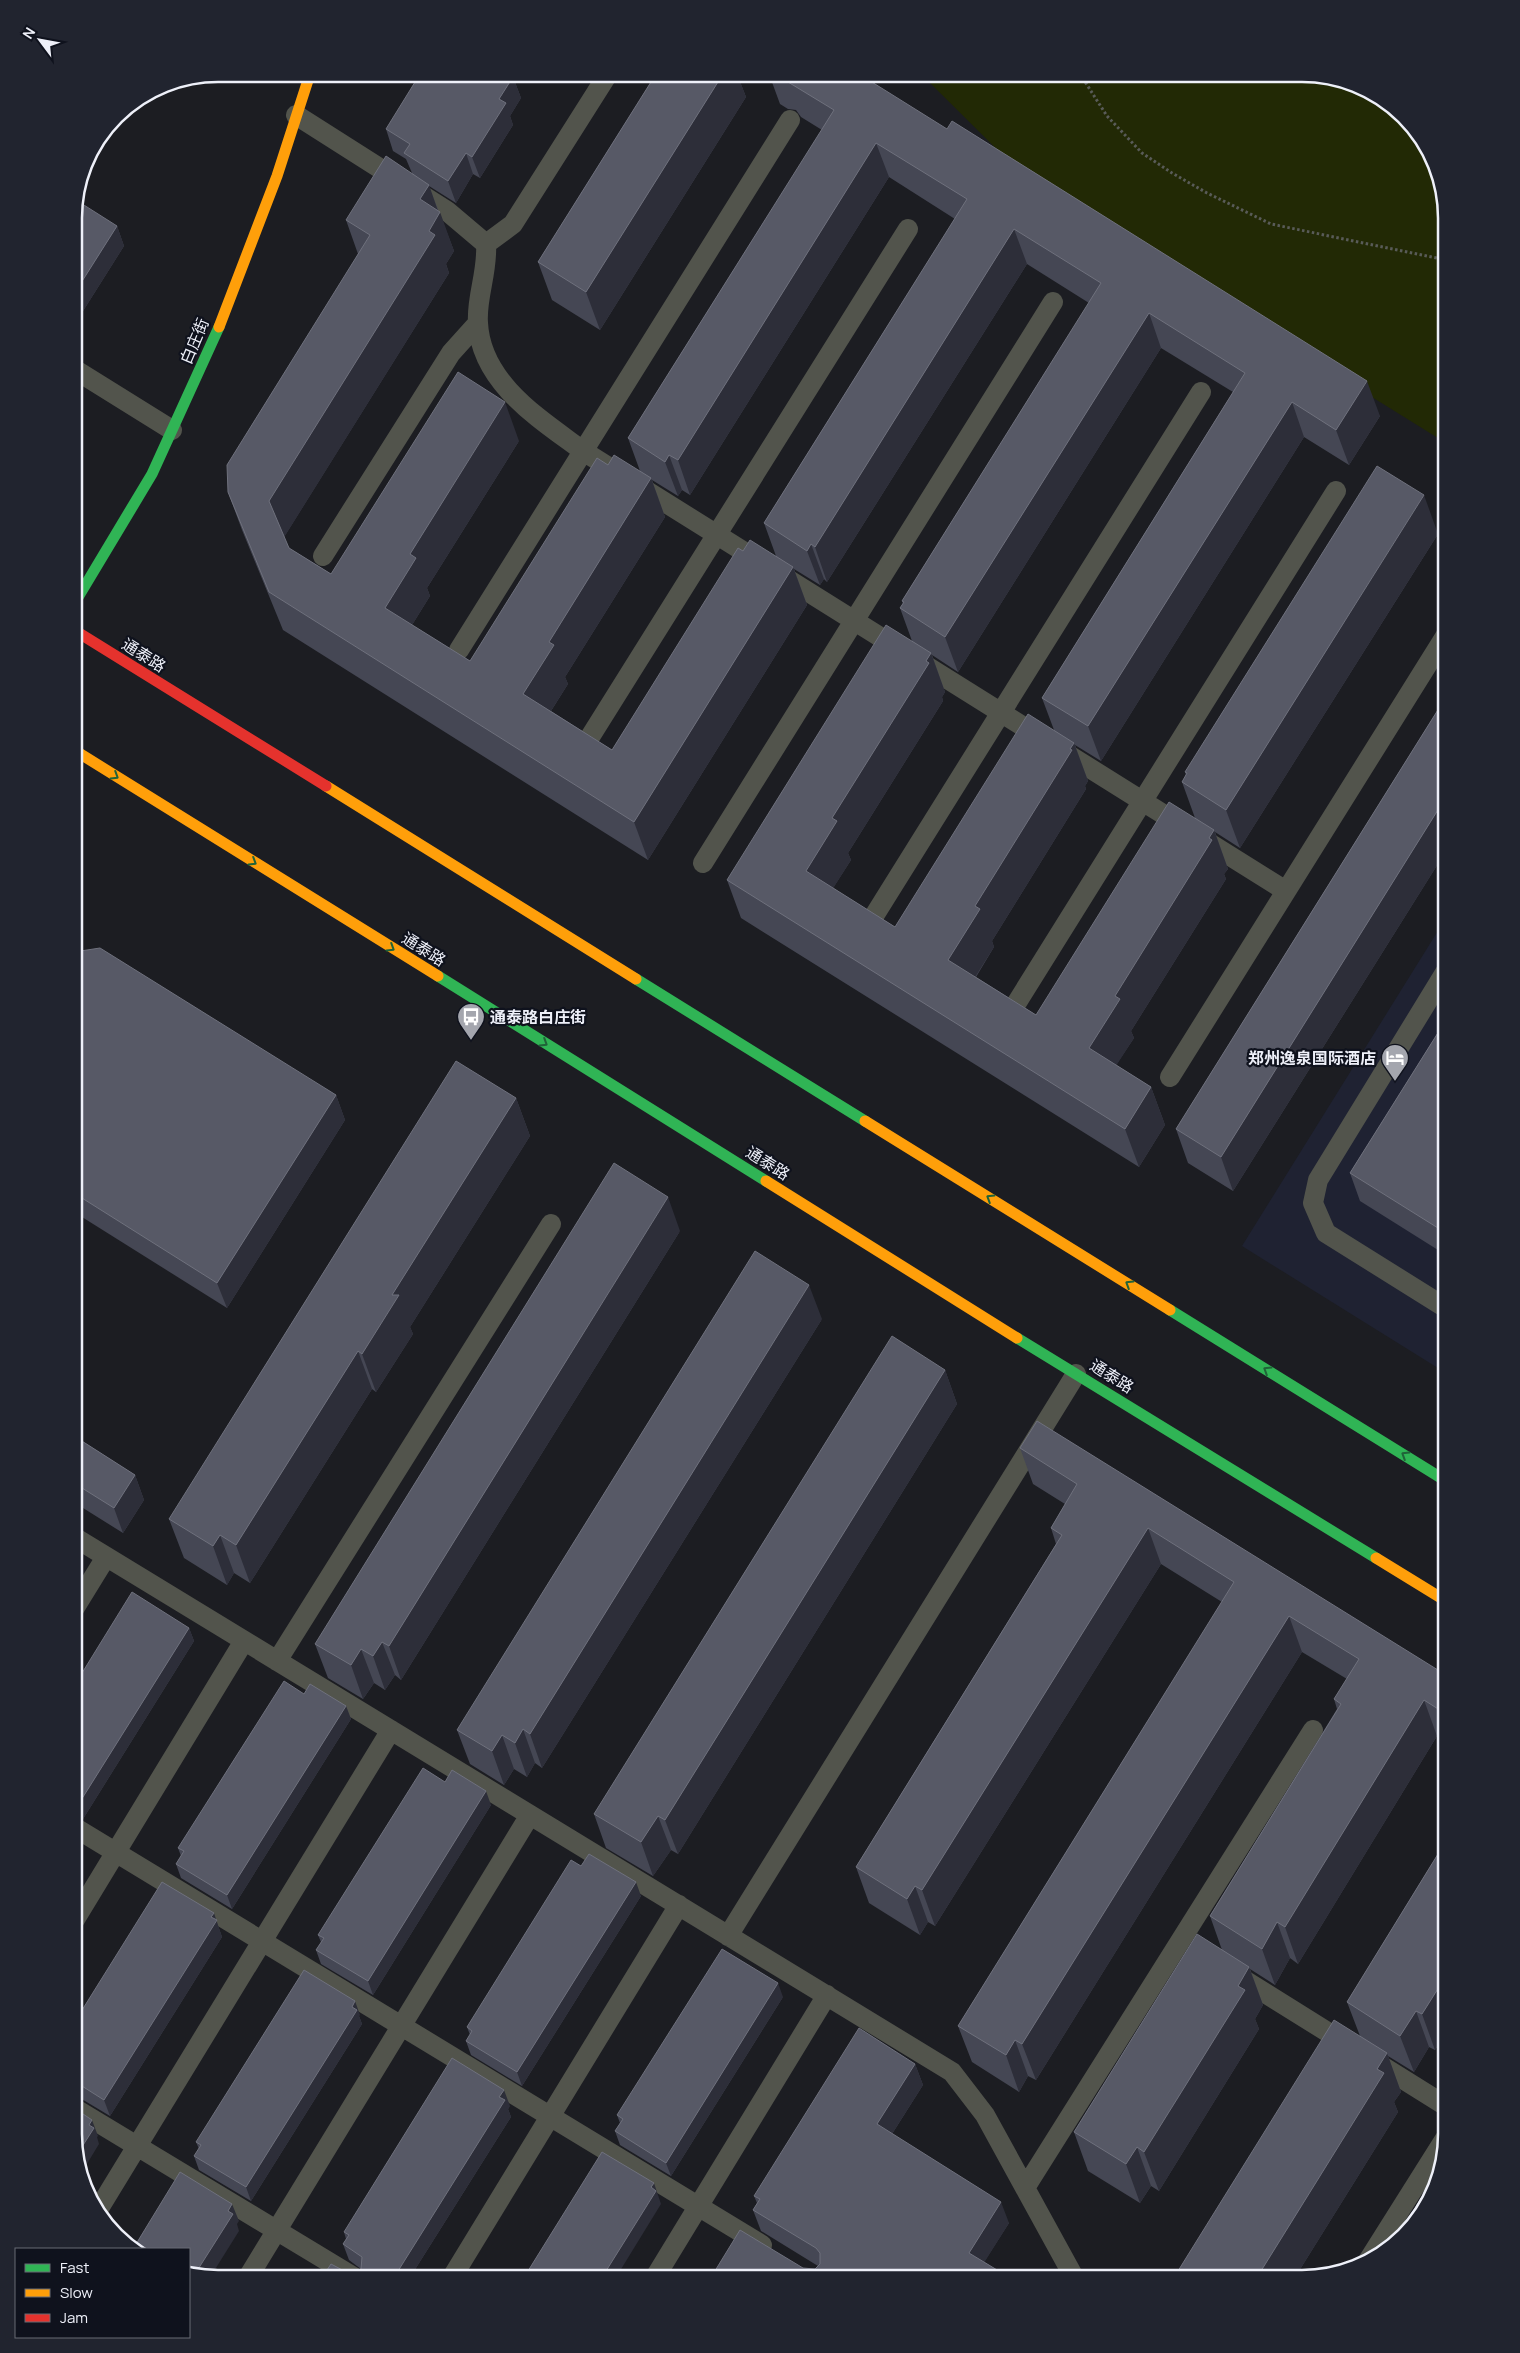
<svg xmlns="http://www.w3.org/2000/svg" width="1520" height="2353" font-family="Manrope,'Noto Sans SC',sans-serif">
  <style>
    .built { fill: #1f2232 }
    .green { fill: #222905 }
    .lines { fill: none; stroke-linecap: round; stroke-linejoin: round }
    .path { stroke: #595b58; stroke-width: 3; stroke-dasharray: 2.5 2.5; stroke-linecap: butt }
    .lane { stroke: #52544c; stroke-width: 20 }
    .fast { stroke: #30b455; stroke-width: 11 }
    .slow { stroke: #ff9f0a; stroke-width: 11 }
    .jam { stroke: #e5322d; stroke-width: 11 }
    .wall { fill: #454754; fill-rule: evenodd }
    .shaded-wall { fill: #2d2e39 }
    .building { fill: #575966; stroke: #6f717d }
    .oneway { stroke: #206339 }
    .labels { text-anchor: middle; stroke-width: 4.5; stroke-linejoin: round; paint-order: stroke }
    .street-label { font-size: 16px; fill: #eef0f9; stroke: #0f121d }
    .poi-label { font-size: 16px; font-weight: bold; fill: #eef0f9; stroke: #0f121d; text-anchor: start }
    .rim { fill: none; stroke: #eef0f9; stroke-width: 2.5 }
  </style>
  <rect width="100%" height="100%" fill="#1c1d22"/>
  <!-- built -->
  <path class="built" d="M1446,918v455l-204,-127z"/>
  <!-- green -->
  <path class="green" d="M921,74h391l70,24 49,56 15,64v225l-408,-253z"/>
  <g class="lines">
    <!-- path -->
    <path class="path" d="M1080,74l27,42 35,37 30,20 35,20 64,31 175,36"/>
    <!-- lane -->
    <path class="lane" d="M296,115l151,96 39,33c2,28 -10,53 -8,79 3,60 62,96 105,128l703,440
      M486,244l27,-20 95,-150
      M74,369l98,61
      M323,556l128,-203 27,-30
      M459,650l331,-530
      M590,737l318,-508
      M703,863l350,-561
      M874,916l327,-524
      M1016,1004l320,-513
      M1170,1077l276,-442
      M1446,1308l-120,-75 -13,-30 5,-23 128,-209
      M74,1537l878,535 33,43 90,164
      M74,1609l32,-52
      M277,1661l274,-437
      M74,1827l688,418
      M74,1921l170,-280
      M728,1936l348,-562
      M1233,1973l213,133
      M74,2108l283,171
      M1025,2188l288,-458
      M98,2210l293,-480
      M1366,2264l80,-127
      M247,2279l283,-464
      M451,2279l228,-374
      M654,2279l173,-284"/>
    <!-- fast -->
    <path class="fast" d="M74,604l78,-130 67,-147
      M438,976l328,205
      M636,979l229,142
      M1170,1310l276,171
      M1017,1338l359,220"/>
    <!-- slow -->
    <path class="slow" d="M219,327l58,-151 33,-102
      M74,750l364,226
      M326,786l310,193
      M865,1121l305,189
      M766,1181l251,157
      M1376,1558l70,43"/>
    <!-- jam -->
    <path class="jam" d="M74,630l252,156"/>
  </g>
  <!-- wall -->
  <path class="wall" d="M656,74h81l9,23 -146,233 -48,-30 -14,-38z
    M769,74h90l521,342 -31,49 -45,-28 -203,324 -26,-16 13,36 -3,5 1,3 -94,152 2,6 -18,30 60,38 159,-197 -13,-36 4,-7 -1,-3 253,-238 -198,314 -25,-16 13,37 -4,5 2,5 -95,152 3,7 -18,27 35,22 14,38 -26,42 -398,-249 -14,-38 185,-239 -12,-33 3,-4 -1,-3 187,-298 -62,-39 -200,318 -3,-3 -4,6 -26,-16 13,36 -159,255 -365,-230 -41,-100 -14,-38 130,-238 -12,-34 66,-47 -6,-14 -13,-8 -7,-22 127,-52 8,21 -11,18 3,9 -33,53 -7,-4 -17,29 -27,-17 25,65 -8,13 3,9 -165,264 5,11 42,26 188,-133 -92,147 3,8 -18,29 58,36 138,-196 32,6 -12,-33 194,-308 -21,-13 -5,-7 -8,-1 -8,-5zM889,177l66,42 -191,304 12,33 -33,-5 -131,199 -61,-39 17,-27 -3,-7 100,-160 -13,-37 26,16 4,-6 8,5zM1161,348l72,44 -191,306 12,32 -159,197 -62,-39 18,-28 -3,-7 95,-152 -1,-4 3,-5 -13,-37 26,17z
    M74,209l43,17 7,20 -46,73 -4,-2z
    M1446,697v154l-213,340 -45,-28 -12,-34z
    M74,952l262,143 9,25 -118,188 -153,-96z
    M1446,1020v235l-86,-54 -10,-28z
    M516,1098l14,38 -120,191 3,7 -37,58 -4,-3 -122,194 -16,-10 -7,12 -43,-27 -15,-39z
    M680,1231l-279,449 -6,-5 -10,15 -11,-7 -11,16 -35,-21 -13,-34z
    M822,1319l-280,449 -7,-5 -8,14 -13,-8 -10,16 -34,-21 -13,-34z
    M945,1370l12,34 -279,450 -7,-4 -18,26 -47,-28 -12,-34z
    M74,1436l61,39 9,25 -21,33 -40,-25 -9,14z
    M1020,1448l426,227v66l-9,-5 -139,228 -8,-6 -15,27 -25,-16 13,36 -8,14 4,10 -100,162 -8,-5 -11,17 -52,-32 -14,-39 148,-182 -12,-34 127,-207 -3,-10 13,-20 -45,-27 -266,428 -8,-4 -9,16 -47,-30 -14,-36 264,-424 -61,-38 -226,362 -7,-4 -8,13 -51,-32 -13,-36 200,-323 -5,-16 14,-24 -32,-20z
    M189,1628l5,13 -111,178 -9,-4v-129z
    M304,1694l42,12 5,13 -119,190 -51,-31 -5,-14 5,-8 -3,-8z
    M445,1782l46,23 -118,190 -52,-31 -5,-14 5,-8 -3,-7z
    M1446,1841v192l-11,17 -6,-3 -15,25 -26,-16 13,36 -7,10 4,10 -104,167h-121l187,-243 -13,-34z
    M581,1866l60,30 -119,190 -51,-31 -5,-14 4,-6 -3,-8z
    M216,1920l6,17 -112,179 -30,-18h-6v-75z
    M783,1997l-112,179 -51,-31 -5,-14 5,-8 -3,-8z
    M360,2015l-1,1 3,8 -111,177 -52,-31 -5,-14 5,-7 -3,-7z
    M915,2064l8,21 -31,49 117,89 -25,39 28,17 -209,-11 12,1 3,-3 -57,-35 -8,-21 4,-7 -3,-7z
    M510,2106l-2,3 3,8 -102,162h-88l29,-5 11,-5 -12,-9 -6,-16 3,-5 -2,-7z"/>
  <!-- shaded-wall -->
  <path class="shaded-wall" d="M723,74h14l9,23 -146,233 -14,-38z
    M513,77l8,21 -11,18 3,9 -33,53 -8,-21 27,-58z
    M876,143l13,34 -199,318 -12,-35z
    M466,153l7,21 -17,29 -8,-22z
    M429,185l10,29 1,-2 14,39 -8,13 3,9 -166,266 -14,-38 151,-302z
    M117,226l7,20 -46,73 -4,-10v-15z
    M1014,229l13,35 -200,318 -12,-35z
    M1149,313l12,35 -203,324 -13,-35z
    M1367,381l13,35 -31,49 -13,-35z
    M505,402l14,39 -92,147 3,8 -31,50 -14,-38 25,-54z
    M1292,402l12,35 -203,324 -13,-35z
    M669,455l13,35 -4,6 -13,-34z
    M651,478l14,39 -100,160 3,7 -31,49 -14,-39 26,-52z
    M1424,495l14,39 -198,314 -14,-38z
    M811,544l13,35 -4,6 -13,-34z
    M793,567l14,38 -159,255 -14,-38z
    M931,653l14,39 -3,5 1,4 -95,152 3,7 -31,49 -14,-38 26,-53z
    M1074,743l14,38 -3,5 1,3 -94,152 2,6 -32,51 -14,-38 27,-54z
    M1446,797v54l-213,340 -12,-34z
    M1214,830l14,39 -4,5 2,5 -95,152 3,7 -31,48 -14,-38 26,-52z
    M1151,1087l14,38 -26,42 -14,-38z
    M336,1095l9,25 -118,188 -10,-25z
    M516,1098l14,38 -120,191 3,7 -37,58 -14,-38 30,-59z
    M668,1197l12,34 -279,449 -12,-34z
    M809,1285l13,34 -280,449 -12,-34z
    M358,1351l14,38 -122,194 -14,-38z
    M945,1370l12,34 -279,450 -13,-34z
    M135,1475l9,25 -21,33 -9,-25z
    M74,1483l9,25 -9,14z
    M1148,1528l13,36 -226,362 -13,-36z
    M220,1535l14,38 -7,12 -14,-39z
    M1289,1616l13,36 -266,428 -14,-36z
    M189,1628l5,13 -111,178 -5,-14z
    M382,1642l13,33 -10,15 -12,-34z
    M361,1649l13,34 -11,16 -12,-34z
    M1424,1700l13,36 -139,228 -13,-37z
    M346,1706l5,13 -119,190 -5,-14z
    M523,1729l12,34 -8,14 -12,-34z
    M502,1735l12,34 -10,16 -12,-34z
    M486,1791l5,14 -118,190 -5,-14z
    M658,1816l13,34 -18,26 -12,-34z
    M636,1882l5,14 -119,190 -5,-14z
    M915,1886l13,36 -8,13 -13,-36z
    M214,1913l8,24 -112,179 -6,-16z
    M1277,1922l13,36 -15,27 -13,-36z
    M1249,1967l14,38 -8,14 4,10 -100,162 -15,-39z
    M1446,1976v57l-11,17 -13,-36z
    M778,1983l5,14 -112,179 -5,-13z
    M355,2001l5,14 -1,1 3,8 -111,177 -5,-14z
    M1416,2011l13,36 -15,25 -14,-36z
    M1015,2040l13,36 -9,16 -13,-37z
    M1387,2053l14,39 -7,10 4,10 -104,167h-38z
    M915,2064l8,21 -38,60 -8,-21z
    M504,2090l6,16 -2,3 3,8 -102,162h-16z
    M92,2120l6,16 -1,1 2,7 -17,28 -4,-19 11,-28z
    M1137,2147l14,39 -11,17 -14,-39z
    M654,2183l7,21 -46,75h-14z
    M1001,2202l8,21 -32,51 -8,-21z
    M232,2204l7,17 -2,3 2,7 -30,48 -14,-5z"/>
  <!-- building -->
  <path class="building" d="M420,74h88l5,3 -14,22 7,4 -34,54 -6,-4 -18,28 -44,-28 6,-9 -24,-15z
    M656,74h67l-137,218 -48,-30z
    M775,74h84l88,55 5,-8 415,260 -31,49 -44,-28 -204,324 -46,-28 203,-325 -96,-60 -204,324 -45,-29 4,-6 -2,-1 199,-318 -87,-54 -199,318 -4,-3 -4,7 -43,-28 203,-324 -91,-56 -198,317 -9,-5 -4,7 -37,-24 206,-328 -46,-28 -5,-7z
    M386,156l43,29 -9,14 20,13 -11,19 6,4 -166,266 20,47 42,26 127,-202 47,30 -95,152 6,4 -31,50 85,53 127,-203 11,7 6,-10 37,23 -102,164 5,3 -31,49 89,56 126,-202 5,3 7,-11 43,27 -159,255 -365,-230 -41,-100 -1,-27 143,-230 -24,-15z
    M76,200l41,26 -43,68v-85z
    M1377,466l47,29 -198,315 -44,-28 5,-9 -2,-1z
    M886,625l45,28 -5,8 3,2 -97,155 5,3 -31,50 89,56 133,-213 46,29 -4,6 2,1 -97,156 5,3 -32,51 88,55 133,-213 45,28 -5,8 3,2 -97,156 5,3 -31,49 62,39 -26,42 -398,-249z
    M1446,697v100l-225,360 -45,-28z
    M100,948l236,147 -119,188 -143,-90v-241z
    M1446,1020v213l-96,-60z
    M456,1061l60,37 -124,197h7l-37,59 -4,-3 -122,194 -16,-10 -7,11 -44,-27z
    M614,1163l54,34 -279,449 -7,-4 -9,14 -12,-7 -10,16 -36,-21z
    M755,1251l54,34 -279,449 -7,-5 -8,14 -13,-8 -10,16 -35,-21z
    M892,1336l53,34 -280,450 -7,-4 -17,26 -47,-28z
    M1037,1421l409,254v39l-22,-14 -139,227 -8,-5 -15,27 -52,-33 131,-212 -7,-5 25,-40 -70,-43 -267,428 -7,-4 -9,15 -48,-29 276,-444 -86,-54 -226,362 -7,-4 -8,13 -51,-32 206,-332 -11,-7 26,-44 -57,-36z
    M74,1436l61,39 -21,33 -40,-25z
    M132,1592l57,36 -111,177 -4,-2v-117z
    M284,1681l20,13 6,-10 36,22 -119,189 -51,-31 8,-13 -6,-3z
    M423,1768l22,14 7,-12 34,21 -118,190 -52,-31 8,-12 -6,-3z
    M1446,1841v135l-24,38 -6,-3 -16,25 -53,-34z
    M589,1854l47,28 -119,190 -51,-31 6,-10 -5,-4 104,-167 10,6z
    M162,1882l52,31 -3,4 6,3 -113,180 -30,-19v-58z
    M1197,1934l52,33 -11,19 7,4 -101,162 -7,-5 -11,17 -52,-32z
    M722,1949l56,34 -112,180 -51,-32 8,-12 -6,-4z
    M304,1970l51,31 -3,6 5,3 -111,177 -52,-31 7,-11 -5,-3z
    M1334,2020l53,33 -10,16 7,4 -128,206h-83z
    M859,2028l56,36 -38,60 124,78 -32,51 43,26h-302l30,-49 63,38 12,1 5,-5v-11l-4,-5 -63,-38 7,-11 -6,-3z
    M452,2058l52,32 -5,7 6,3 -112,179h-72l10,-15 19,10 11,-5 1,-12 -19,-13 6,-9 -5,-3z
    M74,2108l18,12 -3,5 5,3 -16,25 -4,-18z
    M602,2152l52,31 -3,4 5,4 -55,88h-78z
    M180,2172l52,32 -4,7 5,3 -38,60 -6,-2v-23h-56z
    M1433,2179l-11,36 -25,22z"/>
  <!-- one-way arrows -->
  <defs><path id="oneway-chevron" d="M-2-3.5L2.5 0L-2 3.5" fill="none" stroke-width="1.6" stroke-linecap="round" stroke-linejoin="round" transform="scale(1.25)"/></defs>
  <g class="oneway">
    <use href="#oneway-chevron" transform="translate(115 776) rotate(32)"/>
    <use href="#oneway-chevron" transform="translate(253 862) rotate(32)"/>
    <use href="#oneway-chevron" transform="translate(391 948) rotate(32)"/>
    <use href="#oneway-chevron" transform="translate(544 1043) rotate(32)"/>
    <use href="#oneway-chevron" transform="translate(990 1198) rotate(-148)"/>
    <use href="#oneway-chevron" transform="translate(1129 1284) rotate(-148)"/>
    <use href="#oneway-chevron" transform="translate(1267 1370) rotate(-148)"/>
    <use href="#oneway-chevron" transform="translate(1405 1455) rotate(-148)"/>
  </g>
  <!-- icons -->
  <defs>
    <symbol id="bus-pin" viewBox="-11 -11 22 30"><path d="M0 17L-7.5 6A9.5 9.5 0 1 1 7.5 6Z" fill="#a4a6ae" stroke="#0f121d"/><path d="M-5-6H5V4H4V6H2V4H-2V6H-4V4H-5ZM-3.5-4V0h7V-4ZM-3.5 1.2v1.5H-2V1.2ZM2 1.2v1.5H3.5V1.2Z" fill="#fff"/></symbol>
    <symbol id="hotel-pin" viewBox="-11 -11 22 30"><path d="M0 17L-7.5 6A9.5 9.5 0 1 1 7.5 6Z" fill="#a4a6ae" stroke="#0f121d"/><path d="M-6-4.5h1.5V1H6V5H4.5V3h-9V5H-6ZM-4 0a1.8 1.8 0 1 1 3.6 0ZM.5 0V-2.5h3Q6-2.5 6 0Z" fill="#fff"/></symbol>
  </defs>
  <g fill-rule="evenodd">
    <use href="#bus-pin" x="455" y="1001" width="32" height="43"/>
    <use href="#hotel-pin" x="1379" y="1042" width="32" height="43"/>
  </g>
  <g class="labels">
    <!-- street labels -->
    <g class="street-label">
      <text transform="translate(194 341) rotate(-67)" y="6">白庄街</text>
      <text transform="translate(144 655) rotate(32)" y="6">通泰路</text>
      <text transform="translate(424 949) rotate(32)" y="6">通泰路</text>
      <text transform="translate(768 1163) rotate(32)" y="6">通泰路</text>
      <text transform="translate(1112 1376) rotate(32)" y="6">通泰路</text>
    </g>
    <!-- poi labels -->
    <g class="poi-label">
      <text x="490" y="1023">通泰路白庄街</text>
      <text x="1376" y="1064" text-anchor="end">郑州逸泉国际酒店</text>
    </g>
  </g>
  <!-- crop -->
  <path d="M0 0H1520V2353H0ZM218 82H1302A136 136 0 0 1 1438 218V2134A136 136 0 0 1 1302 2270H218A136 136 0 0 1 82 2134V218A136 136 0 0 1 218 82Z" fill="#21242f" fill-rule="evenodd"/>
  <path class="rim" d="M218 82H1302A136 136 0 0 1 1438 218V2134A136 136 0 0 1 1302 2270H218A136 136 0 0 1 82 2134V218A136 136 0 0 1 218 82Z"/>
  <!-- legend -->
  <rect x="15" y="2248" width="175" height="90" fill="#0f121d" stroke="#686b75"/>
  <rect x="25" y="2264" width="25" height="8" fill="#30b455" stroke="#686b75"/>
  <text x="60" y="2273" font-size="15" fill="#eef0f9">Fast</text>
  <rect x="25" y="2289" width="25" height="8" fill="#ff9f0a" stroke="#686b75"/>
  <text x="60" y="2298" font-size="15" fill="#eef0f9">Slow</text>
  <rect x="25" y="2314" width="25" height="8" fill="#e5322d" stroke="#686b75"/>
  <text x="60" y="2323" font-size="15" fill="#eef0f9">Jam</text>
  <!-- north arrow -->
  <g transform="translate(40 40) rotate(302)" stroke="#0f121d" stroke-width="4" paint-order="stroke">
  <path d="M0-4L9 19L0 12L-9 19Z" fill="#eef0f9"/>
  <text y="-8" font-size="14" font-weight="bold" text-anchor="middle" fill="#eef0f9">N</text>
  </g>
</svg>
